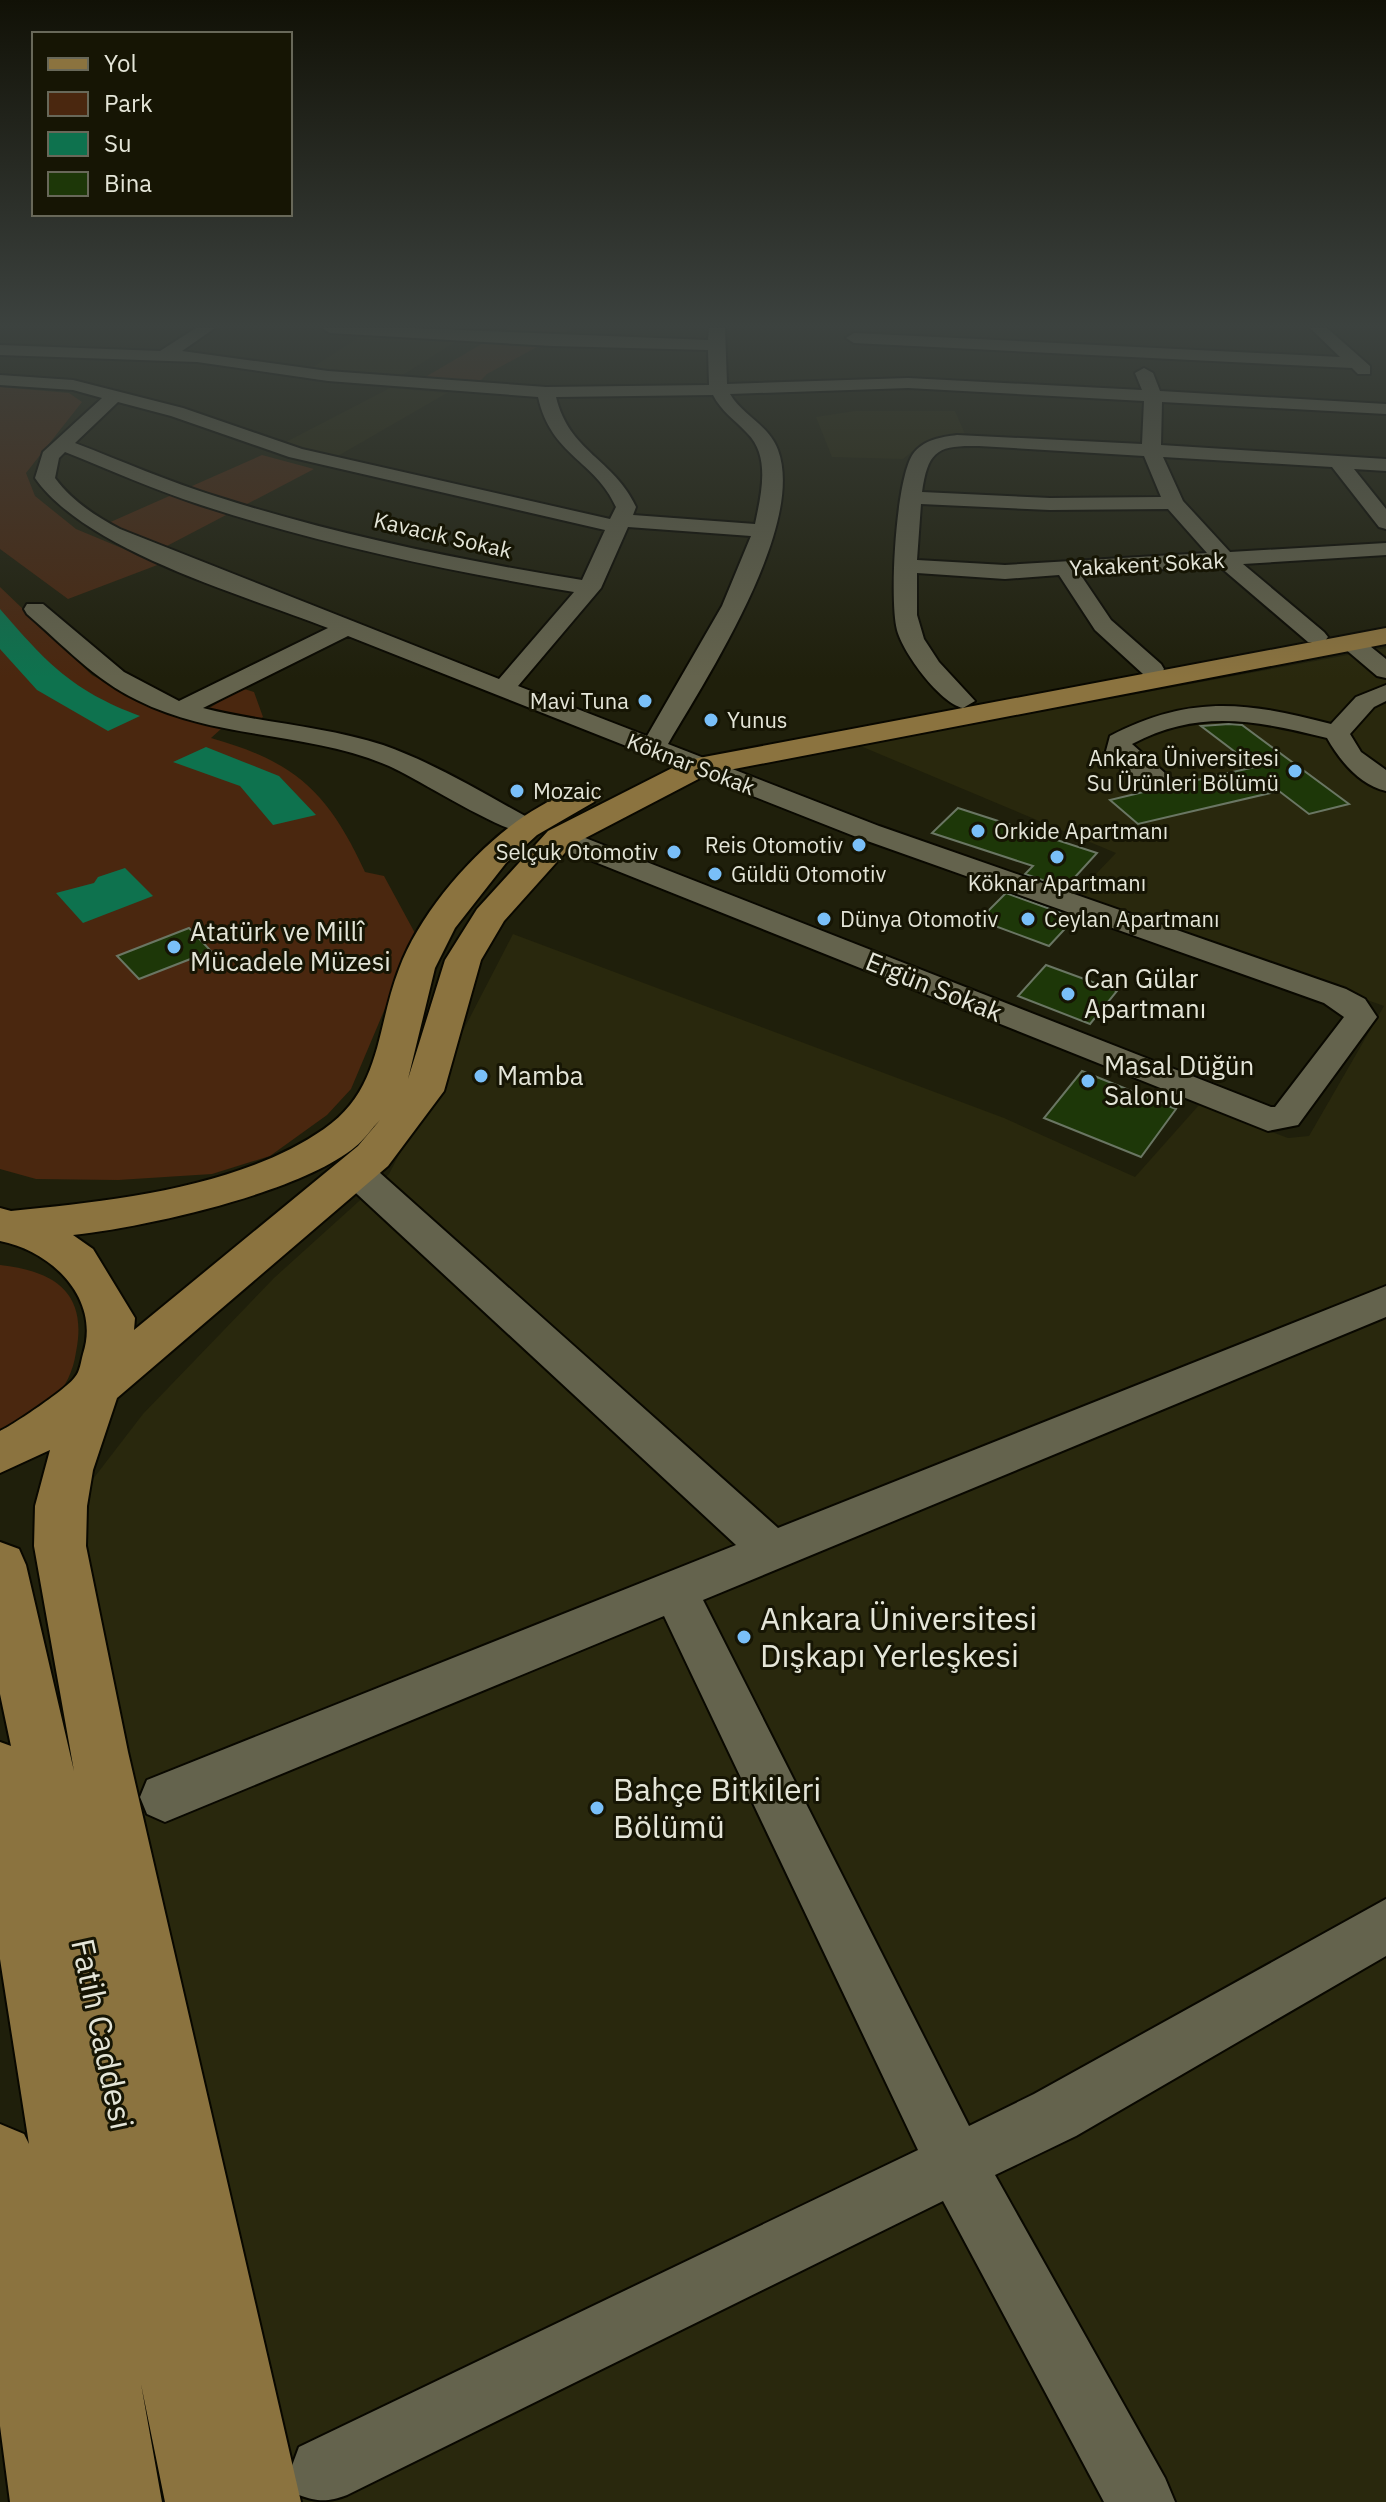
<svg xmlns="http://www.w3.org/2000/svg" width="1386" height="2502" font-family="'IBM Plex Sans',sans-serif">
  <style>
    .built { fill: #29280d }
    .green { fill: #4a270f }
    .water { fill: #0e724e }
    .building { fill: #1d3708; stroke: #6a7663; stroke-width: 2 }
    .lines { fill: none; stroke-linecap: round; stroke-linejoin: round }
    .minor-casing { stroke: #090800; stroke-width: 4 }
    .major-casing { stroke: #090800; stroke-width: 4 }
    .minor { fill: #64634d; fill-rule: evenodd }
    .major { fill: #8b733f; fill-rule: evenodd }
    .poi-dot { fill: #79bff8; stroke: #161504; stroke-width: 3 }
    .labels { text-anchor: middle; stroke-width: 6; stroke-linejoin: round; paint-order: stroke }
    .far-street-label { font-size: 22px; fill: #e4e5d8; stroke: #161504 }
    .far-poi-label { font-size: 22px; fill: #e4e5d8; stroke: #161504; text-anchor: start }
    .poi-label { font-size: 26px; fill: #e4e5d8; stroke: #161504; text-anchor: start }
    .street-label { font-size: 26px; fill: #e4e5d8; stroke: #161504 }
    .near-poi-label { font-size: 32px; fill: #e4e5d8; stroke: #161504; text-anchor: start }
    .near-street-label { font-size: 32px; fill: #e4e5d8; stroke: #161504 }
  </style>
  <rect width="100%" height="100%" fill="#1f1f0b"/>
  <!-- built -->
  <path class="built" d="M364,334l94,6 -60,38 -88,-9z
    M390,388l57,5 -111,64 -52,-14z
    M855,411h100l10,23 -45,11 -17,14 -71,-2 -16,-40z
    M1386,648v1854h-1092l-127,-553 -84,-406 10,-64 50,-65 131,-136 115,-104 124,-240 491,184 131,59 64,-72 89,33 21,-2 75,-130 -309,-110 41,-43 -258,-108z"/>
  <!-- green -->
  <path class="green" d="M509,328h63l-85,46 -11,11 -49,-4v-5z
    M0,387l69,6 13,9 -56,71 9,23 41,33 84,35 -92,35 -68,-50z
    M262,455l52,14 -151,79 -57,-24z
    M0,587l92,88 51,28 78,26 -10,9c85,24 117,54 154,134l19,4 32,59 -65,154 -24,26 -57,41 -58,18 -94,6 -82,-1 -36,-10z
    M241,688l13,4 9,25 -9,6 -46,-14z
    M0,1265c55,6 88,28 76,87 -3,20 -10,34 -24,49 -13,14 -36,24 -52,35z"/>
  <!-- water -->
  <path class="water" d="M0,609c47,54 71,81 140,107l-32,15 -71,-41 -37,-41z
    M206,747l73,29 37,39 -43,10 -33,-39 -67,-24z
    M125,868l28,28 -70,27 -27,-30 38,-10 4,-6z"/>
  <!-- building -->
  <path class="building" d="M1229,724l13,1 107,79 -40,10 -30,-23 -141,33 -28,-24 46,-11 14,1 5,-5 80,-18 -54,-41z
    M958,808l65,21 74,24 -32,35 -40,-14 8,-8 -101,-33z
    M1006,893l69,25 -26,28 -70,-26z
    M189,928l22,23 -72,28 -22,-23z
    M1046,965l71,26 -27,33 -72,-28z
    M1082,1071l94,38 -35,48 -97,-39z"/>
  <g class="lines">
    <defs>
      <path id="minor" d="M196,328h19l-33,23 146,20 218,16 163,-2 -1,-35 -155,-4 -223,-13 -8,-5h87l299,12 1,-12h16l2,56 181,-6 234,12 -7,-17 9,-5 9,5 7,18 226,13v10l-224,-12 -1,43 225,14v12l-32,-2 32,40v20l-7,-2 -47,-60 -169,-10 20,44 47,51 156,-9v12l-143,9 81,68 4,5 -4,5h-16l-89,-76 -139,8 31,46 50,44 3,5 -3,5h-18l-48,-44 -36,-55 -54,4 -88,-6v42l7,24 15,23 36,39 -12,7c-23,-5 -60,-55 -66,-78 -8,-31 -1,-151 16,-176 10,-14 28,-17 44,-19l185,9 2,-43 -236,-13 -178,6c13,22 39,31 48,56 28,76 -72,229 -110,294l211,82 467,163 19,10 12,18 -79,108 -30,6 -718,-287 -4,-6 4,-6h20l701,275h4l69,-90 -20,-14 -465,-165 -511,-202 -145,72c59,15 121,18 180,37 54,19 103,50 153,77l4,6 -4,6c-24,6 -117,-55 -147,-68 -81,-35 -173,-26 -252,-66 -42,-20 -75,-56 -110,-86l-3,-5 3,-5h16l81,68 55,29 149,-73c-84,-33 -242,-77 -293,-150l8,-26 59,-54 -29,-8 -73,-5v-10l73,5 110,28 119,41 308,70 6,-12c-21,-47 -65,-51 -78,-110l-210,-16 -131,-19 -197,-7v-10l160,6zM713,395c8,16 22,25 34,38 24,23 14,62 8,91l-122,-9 3,-8c-22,-48 -67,-55 -80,-110zM118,402l53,14 118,41 316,73 -23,50c-123,-20 -245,-45 -364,-83 -49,-15 -96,-36 -143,-54zM979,446l165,10 17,41 -111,1 -128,-6c6,-42 16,-47 57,-46zM65,452c45,18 90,38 136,53 122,40 247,66 373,87l-75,87 -379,-150c-25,-13 -48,-28 -65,-51l4,-20zM921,504l129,6 118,-1 39,44 -202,12 -88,-5zM628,527l123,9 -29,70 -75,130 -129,-50 83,-98z
        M1310,328h17l43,38v8h-12l-6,-6 -498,-25 -8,-5 8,-5 486,24z
        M1352,636l8,2 26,21v19l-9,-2 -33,-28 -4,-5z
        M1386,685v16l-12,6 -24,27 11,18 25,18v21c-26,-6 -46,-30 -59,-53 -70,-17 -127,-30 -195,6l42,37 -4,6c-20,5 -52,-19 -64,-36l4,-15c80,-42 138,-34 221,-12l25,-27z
        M357,1161l13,3 408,364 608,-242v31l-683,283 266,526 65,-32 352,-195v57l-310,180 -81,39 170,303 10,24h-71l-161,-301 -596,294c-19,7 -29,7 -48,0l-9,-24 9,-24 619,-297 -254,-534 -499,206 -18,-8 -7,-17 7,-17 589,-235 -392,-363 -5,-9 5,-9z"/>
      <path id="major" d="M1386,628v16l-678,130 -136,71 -68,76 -23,39 -37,131 -56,75 -271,232 -24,72 -6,36 -1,40 42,206 173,750h-136l-24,-118 21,118h-152l-10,-76v-302l24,10 5,10 -29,-185v-217l11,4 -11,-52v-152l19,7 7,16 48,206 -40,-225 1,-40 15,-56 -50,23v-42c13,-6 68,-43 75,-54 5,-5 6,-16 8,-23 18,-55 -31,-103 -83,-113v-33l11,3c100,-10 228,-23 313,-82 58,-40 52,-101 75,-160 22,-60 85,-131 140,-162 18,-10 34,-24 55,-19l5,7 -5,7 -57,33 -31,28 -51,65 -20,40 -27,111 37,-119 32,-51 71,-78 140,-71zM380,1120l-22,26 -224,184 1,-12 -42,-69 -20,-14c73,-8 226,-42 282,-88 9,-7 17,-19 25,-27z"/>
    </defs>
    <!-- minor casing -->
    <use href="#minor" class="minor-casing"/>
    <!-- major casing -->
    <use href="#major" class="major-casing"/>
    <!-- minor -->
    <use href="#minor" class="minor"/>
    <!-- major -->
    <use href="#major" class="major"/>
  </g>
  <!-- sky -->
  <linearGradient id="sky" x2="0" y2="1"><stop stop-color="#111106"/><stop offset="0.48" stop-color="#3c423f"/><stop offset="1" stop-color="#3c423f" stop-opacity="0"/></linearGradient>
  <rect width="1386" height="678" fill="url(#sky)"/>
  <!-- markers -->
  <g class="poi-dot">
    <circle cx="645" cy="701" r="8"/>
    <circle cx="711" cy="720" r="8"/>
    <circle cx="1295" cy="771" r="8"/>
    <circle cx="517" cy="791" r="8"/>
    <circle cx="978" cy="831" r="8"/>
    <circle cx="859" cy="845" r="8"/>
    <circle cx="674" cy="852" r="8"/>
    <circle cx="1057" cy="857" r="8"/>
    <circle cx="715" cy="874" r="8"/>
    <circle cx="824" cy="919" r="8"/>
    <circle cx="1028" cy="919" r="8"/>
    <circle cx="174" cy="947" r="8"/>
    <circle cx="1068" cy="994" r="8"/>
    <circle cx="481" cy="1076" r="8"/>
    <circle cx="1088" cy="1081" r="8"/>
    <circle cx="744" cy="1637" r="8"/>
    <circle cx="597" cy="1808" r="8"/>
  </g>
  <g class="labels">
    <!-- far-street labels -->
    <g class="far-street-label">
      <text transform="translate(443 535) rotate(13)" y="8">Kavacık Sokak</text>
      <text transform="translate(1147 564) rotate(-3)" y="8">Yakakent Sokak</text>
      <text transform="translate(691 764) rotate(21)" y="8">Köknar Sokak</text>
    </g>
    <!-- far-poi labels -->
    <g class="far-poi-label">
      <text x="629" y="709" text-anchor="end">Mavi Tuna</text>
      <text x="727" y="728">Yunus</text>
      <text x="1279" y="766" text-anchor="end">Ankara Üniversitesi<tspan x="1279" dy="25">Su Ürünleri Bölümü</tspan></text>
      <text x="533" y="799">Mozaic</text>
      <text x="994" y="839">Orkide Apartmanı</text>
      <text x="843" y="853" text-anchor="end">Reis Otomotiv</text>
      <text x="658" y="860" text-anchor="end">Selçuk Otomotiv</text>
      <text x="731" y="882">Güldü Otomotiv</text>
      <text x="1057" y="891" text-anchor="middle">Köknar Apartmanı</text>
      <text x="840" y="927">Dünya Otomotiv</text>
      <text x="1044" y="927">Ceylan Apartmanı</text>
    </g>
    <!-- poi labels -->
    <g class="poi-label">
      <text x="190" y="941">Atatürk ve Millî<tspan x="190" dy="30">Mücadele Müzesi</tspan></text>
      <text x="1084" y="988">Can Gülar<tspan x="1084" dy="30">Apartmanı</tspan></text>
      <text x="1104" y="1075">Masal Düğün<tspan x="1104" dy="30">Salonu</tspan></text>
      <text x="497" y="1085">Mamba</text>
    </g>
    <!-- street labels -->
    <g class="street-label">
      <text transform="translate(934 987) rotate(22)" y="9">Ergün Sokak</text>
    </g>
    <!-- near-poi labels -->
    <g class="near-poi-label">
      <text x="760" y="1630">Ankara Üniversitesi<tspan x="760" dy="37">Dışkapı Yerleşkesi</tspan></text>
      <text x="613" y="1801">Bahçe Bitkileri<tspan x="613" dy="37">Bölümü</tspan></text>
    </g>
    <!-- near-street labels -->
    <g class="near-street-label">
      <text transform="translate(102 2034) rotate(78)" y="11">Fatih Caddesi</text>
    </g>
  </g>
  <!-- legend -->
  <rect x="32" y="32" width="260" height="184" fill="#161504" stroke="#686859" stroke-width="2"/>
  <rect x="48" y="58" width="40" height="12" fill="#8b733f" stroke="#686859" stroke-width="2"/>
  <text x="104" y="72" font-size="24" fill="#e4e5d8">Yol</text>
  <rect x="48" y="92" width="40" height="24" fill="#4a270f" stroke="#686859" stroke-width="2"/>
  <text x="104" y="112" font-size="24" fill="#e4e5d8">Park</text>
  <rect x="48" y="132" width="40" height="24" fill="#0e724e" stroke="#686859" stroke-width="2"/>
  <text x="104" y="152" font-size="24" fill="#e4e5d8">Su</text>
  <rect x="48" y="172" width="40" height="24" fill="#1d3708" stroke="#686859" stroke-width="2"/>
  <text x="104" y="192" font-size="24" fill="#e4e5d8">Bina</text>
</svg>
